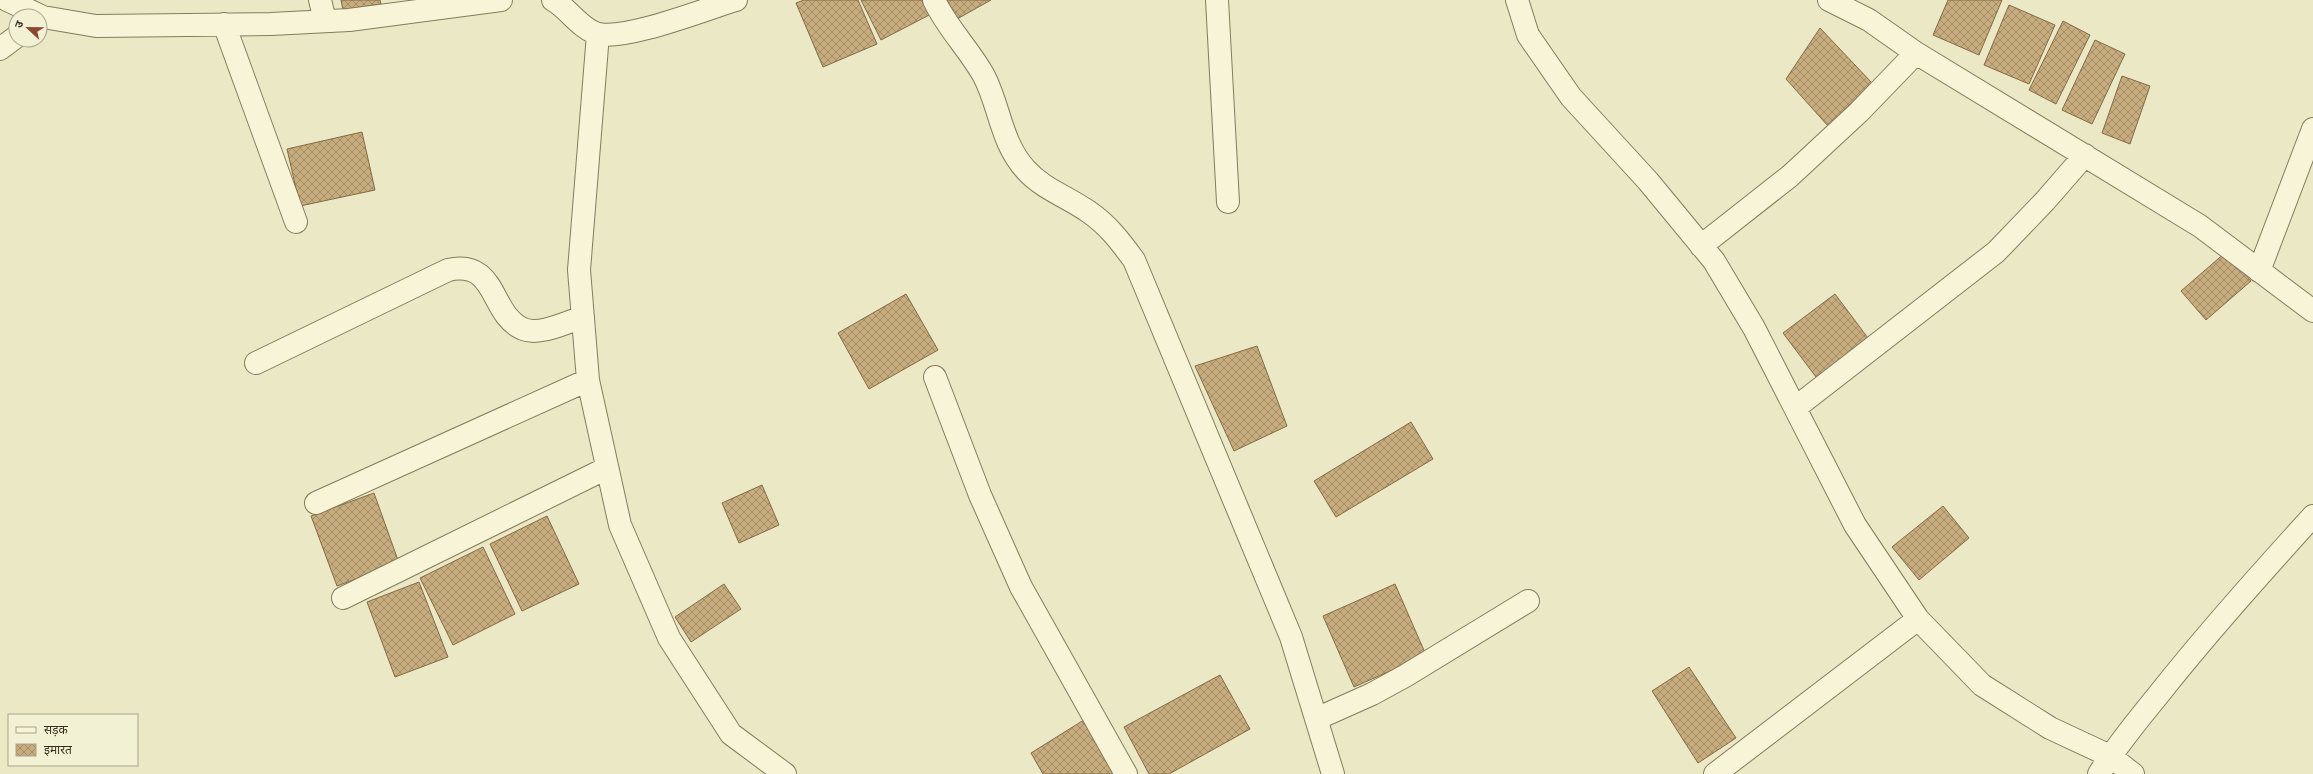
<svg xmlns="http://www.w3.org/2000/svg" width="2313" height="774" font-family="Lora,'Noto Sans Devanagari',serif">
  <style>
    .building { fill: url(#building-cross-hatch); stroke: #836b43 }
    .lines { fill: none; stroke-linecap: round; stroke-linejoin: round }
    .minor-casing { stroke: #857b5c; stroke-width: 24 }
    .minor { stroke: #f7f4d8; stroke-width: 22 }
  </style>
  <defs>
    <pattern id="building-cross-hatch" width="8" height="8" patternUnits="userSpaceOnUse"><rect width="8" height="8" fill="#c7ad7d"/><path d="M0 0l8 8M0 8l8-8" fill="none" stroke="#a28d66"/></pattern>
  </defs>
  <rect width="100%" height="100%" fill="#ebe9c5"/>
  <!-- building -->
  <path class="building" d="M341,0h39l1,4 -38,6z
    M804,0h54l19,44 -54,23 -27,-64z
    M861,0h67l7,12 -54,28z
    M947,0h44l-34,19z
    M1948,0h54l-23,55 -46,-20z
    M2009,5l46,20 -26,59 -45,-19z
    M2063,21l27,14 -34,69 -27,-14z
    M1820,28l52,55 -44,43 -42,-47z
    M2095,40l30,14 -33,70 -30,-14z
    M2122,76l28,10 -20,58 -28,-11z
    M362,132l13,58 -75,16 -13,-57z
    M2226,252l25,29 -45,39 -25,-29z
    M906,294l32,56 -69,39 -31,-56z
    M1835,294l36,48 -52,39 -36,-48z
    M1257,346l30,80 -53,25 -39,-85z
    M1411,422l22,37 -97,58 -22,-36z
    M762,485l17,40 -40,18 -17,-40z
    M374,493l25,70 -62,23 -26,-70z
    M1943,506l26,32 -50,42 -27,-33z
    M547,516l32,68 -57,27 -32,-67z
    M483,547l32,67 -62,31 -33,-67z
    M419,582l29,75 -53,20 -28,-75z
    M724,584l17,25 -50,33 -16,-25z
    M1395,584l31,71 -72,32 -31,-71z
    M1689,667l47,71 -38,25 -46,-72z
    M1220,675l30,54 -81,45h-20l-25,-47z
    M1087,718l34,56h-78l-12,-21z"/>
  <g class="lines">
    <defs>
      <path id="minor" d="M7,0l36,17 53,9 175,-2 78,-4 152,-20
        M320,0l5,21
        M553,0c15,8 29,31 46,34 29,6 106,-25 137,-34
        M934,0c13,28 35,49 50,76 16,31 17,67 42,94 17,19 42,27 63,42 19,13 31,29 45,48l157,377 42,137
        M1217,0l11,202
        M1517,0l11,35 43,62 77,84 66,80 40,67 101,197 63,94 64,66 68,43 60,28 23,18
        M1829,0l40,20 47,33 284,173 113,85
        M224,24l72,198
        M598,34l-19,236 9,110 32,145 49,113 62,96 54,40
        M0,49l16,-12
        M1701,246l89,-70 69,-64 57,-59
        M2259,271l54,-142
        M256,363l192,-93c50,-11 41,44 75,59 17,7 44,-7 60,-12
        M935,377l45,118 41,92 105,187
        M1795,408l201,-156 49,-51 40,-46
        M316,503l272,-123
        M343,598l264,-130
        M1316,719l56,-25 33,-18 123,-75
        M1715,774l203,-155
        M2099,774c17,-28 39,-54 60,-80 49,-62 101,-120 154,-178"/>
    </defs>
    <!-- minor casing -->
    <use href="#minor" class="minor-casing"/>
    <!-- minor -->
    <use href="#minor" class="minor"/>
  </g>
  <!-- legend -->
  <rect x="8" y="714" width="130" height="52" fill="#f3f1d4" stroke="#a7a38c"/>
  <rect x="16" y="727" width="20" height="6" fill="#f7f4d8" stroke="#a7a38c"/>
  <text x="44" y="734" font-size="12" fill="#362f1f">सड़क</text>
  <rect x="16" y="744" width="20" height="12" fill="url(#building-cross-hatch)" stroke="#a7a38c"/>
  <text x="44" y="754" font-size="12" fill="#362f1f">इमारत</text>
  <!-- north arrow -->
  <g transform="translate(28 28) rotate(292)"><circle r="19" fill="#f3f1d4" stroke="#a7a38c"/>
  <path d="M0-3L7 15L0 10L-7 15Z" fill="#914530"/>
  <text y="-6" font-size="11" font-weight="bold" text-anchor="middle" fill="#362f1f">उ</text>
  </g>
</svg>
